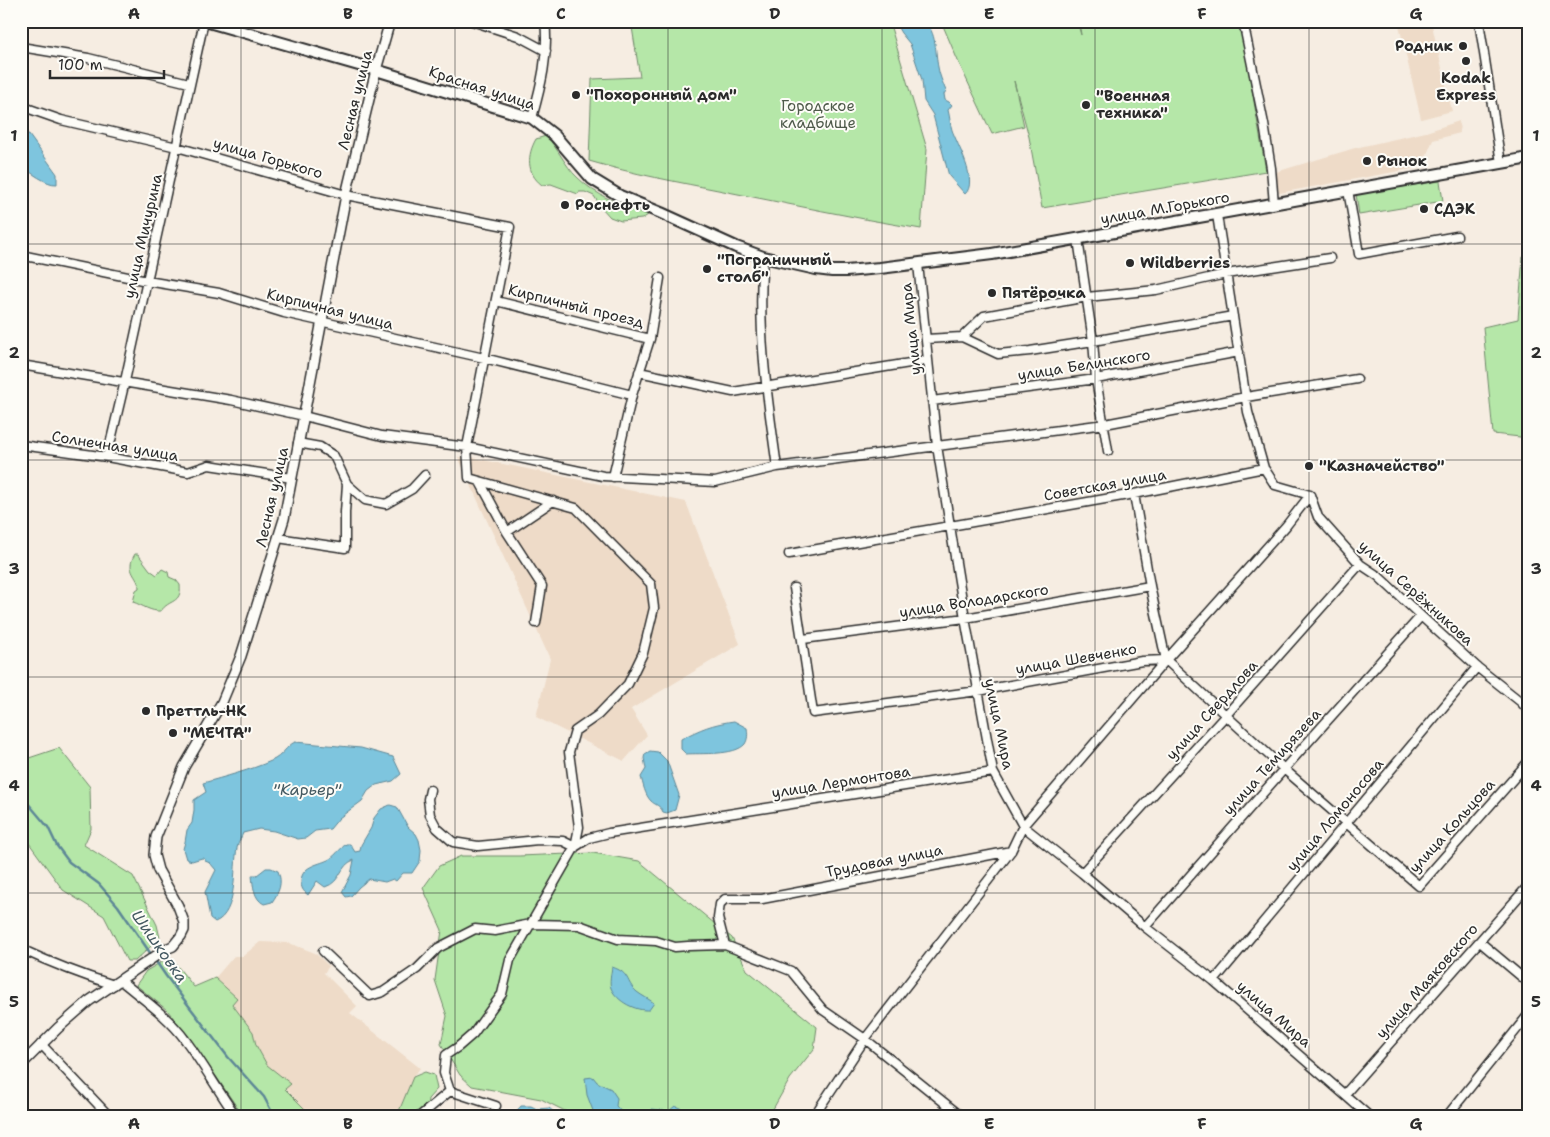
<svg xmlns="http://www.w3.org/2000/svg" width="1550" height="1137" font-family="'Shantell Sans',sans-serif">
  <style>
    .built { fill: #eedbc8 }
    .green { fill: #b5e7a8; stroke: #70896a }
    .water { fill: #7ec5de; stroke: #5d8796 }
    .lines { fill: none; stroke-linecap: round; stroke-linejoin: round }
    .stream { stroke: #5d8796; stroke-width: 2.5 }
    .minor-casing { stroke: #2b2b2b; stroke-width: 11 }
    .tertiary-casing { stroke: #2b2b2b; stroke-width: 12 }
    .secondary-casing { stroke: #2b2b2b; stroke-width: 14 }
    .minor { stroke: #fdfcf7; stroke-width: 8 }
    .tertiary { stroke: #fdfcf7; stroke-width: 9 }
    .secondary { stroke: #fdfcf7; stroke-width: 10 }
    .grid { fill: none; stroke: #2b2b2b; stroke-width: 1; stroke-opacity: 0.55 }
    .poi-dot { fill: #2b2b2b; stroke: #fdfcf7; stroke-width: 2 }
    .labels { text-anchor: middle; stroke-width: 4; stroke-linejoin: round; paint-order: stroke }
    .poi-label { font-size: 15px; font-weight: bold; fill: #2b2b2b; stroke: #fdfcf7; text-anchor: start }
    .street-label { font-size: 15px; fill: #2b2b2b; stroke: #fdfcf7 }
    .park-label { font-size: 15px; fill: #4e5a4a; stroke: #fdfcf7 }
    .water-label { font-size: 16px; font-style: italic; fill: #445961; stroke: #fdfcf7 }
    .neatline { fill: none; stroke: #2b2b2b; stroke-width: 2 }
    .grid-label { font-size: 16px; text-anchor: middle; font-weight: bold; fill: #2b2b2b }
  </style>
  <rect width="100%" height="100%" fill="#f6ede2"/>
  <filter id="ink" filterUnits="userSpaceOnUse"><feTurbulence type="fractalNoise" baseFrequency=".02" numOctaves="2"/><feDisplacementMap in="SourceGraphic" scale="10" xChannelSelector="R" yChannelSelector="G"/><feConvolveMatrix kernelMatrix="1 2 1 2 8 2 1 2 1" color-interpolation-filters="sRGB"/></filter>
  <g filter="url(#ink)">
    <!-- built -->
    <path class="built" d="M1398,21h33l21,90 -31,8z
      M1459,121l1,12 -27,7 -6,14 -11,14 -137,25 -3,-21 79,-24 71,-16z
      M458,457l16,1 212,44 54,142 -109,65 16,26 -23,26 -88,-44 14,-58z
      M260,942l29,1 26,10 14,13 -5,7 33,33 -7,7 70,55 -7,9 -16,39h-85l-27,-28 5,-4 -23,-19 -11,-20 -3,-13 -21,-29 4,-4 -21,-21 19,-22h9z"/>
    <!-- green -->
    <path class="green" d="M631,21h258l38,128 -6,80c-67,-11 -132,-25 -198,-38 -45,-9 -90,-17 -134,-30l3,-82 48,-2z
      M941,21h136l4,14 -2,-14h161l26,150 -224,37 -13,-71 -15,-56 10,45 -32,8 -34,-73z
      M546,136c12,12 19,30 31,41 19,19 45,29 70,36l1,2 -6,4 -21,2 -11,-4 -9,-10 -7,-11 -9,-4h-6l-1,2 -27,-10 -9,1c-16,-12 -15,-30 -6,-46z
      M1440,181l3,20 -84,14 -3,-21z
      M1529,256v182l-36,-4 -10,-107 35,-8 5,-62z
      M135,554h3l12,16 7,5 5,-6 6,3 1,5 7,3 4,5c2,19 -11,14 -19,26 -10,1 -19,-6 -28,-9l3,-12 3,-2c0,-12 -15,-16 -4,-34z
      M59,748l31,39 1,42 -7,16 49,31 24,49 3,13 -25,23h-8l-23,-45 -41,-26 -42,-58v-76l5,3z
      M593,853l46,8 93,77 15,32 70,57 -3,22 -24,30 -21,37h-194l-34,-17 -69,-13 -12,-11 -19,-31 6,-28 -12,-36 7,-50 -19,-42 16,-22 22,-10h58z
      M170,957l24,30 21,-9 22,20 -5,6 21,28 3,13 11,20 24,19 -6,5 27,27h-69l-54,-79 -22,-27 -31,-25 10,-14z
      M425,1072l9,3 3,14 -9,10 -2,17h-29l16,-39z"/>
    <!-- water -->
    <path class="water" d="M894,21h30c13,11 11,31 14,46 1,8 5,16 8,24l-2,3 1,6 4,2 3,3 -4,5c2,7 2,14 4,20 5,14 27,52 13,64l-16,-18 -16,-61 -9,-14 -2,-21 -12,-36 -9,-11z
      M21,124l36,50v10c-11,1 -26,-12 -36,-18z
      M734,721l13,7c1,6 1,11 -2,16 -10,12 -45,9 -59,10l-5,-5v-10c19,-10 31,-15 53,-18z
      M295,742l66,6 32,9 8,17 -8,7 -17,4 -8,6 -6,10 -23,17 -9,11 -15,2 -9,7 -8,1 -24,-8 -15,-2 -16,4c-2,5 -5,10 -6,15 -4,20 1,65 -22,74l-5,-4 -5,-26 11,-22 -6,-7 -5,-2v-2l-3,-1 -10,3 -6,-2 -3,-10 2,-7 2,-12 5,-7 2,-13v-10l12,-8 -3,-9c21,-6 48,-13 68,-22 12,-5 15,-15 24,-19z
      M650,751l8,1 9,9 12,34 -4,15 -8,3 -4,-1c-3,-7 -8,-7 -12,-11 -6,-6 -8,-17 -10,-24l5,-8 -2,-11 1,-4z
      M390,805l7,2 11,20 8,7 3,6 2,10 -1,11 -8,12h-9l-7,8 -3,-2 -8,3 -16,-3 -10,8 -8,9 -5,1 -4,-5 9,-17 3,-15c-15,5 -12,22 -29,27l-8,-6 -9,14c-5,-4 -7,-7 -7,-14 1,-15 16,-16 27,-21 5,-2 13,-12 18,-16h4l5,8 5,-1 1,-6 10,-17 3,-10 7,-9z
      M266,868h5l7,3c5,12 1,21 -6,31l-8,2c-10,-5 -11,-18 -12,-29h5z
      M612,967c19,6 13,15 25,25 5,4 12,7 17,11l-5,7c-13,1 -32,-8 -38,-22 -2,-6 0,-14 1,-21z
      M593,1077l4,5 14,7 6,9 -1,8 9,10h-30l-8,-21 -2,-17z
      M521,1106h10l6,3 12,-1 10,8h-59v-2c8,1 16,-1 21,-8z
      M675,1106l17,7v3h-41l1,-7 17,2z"/>
    <g class="lines">
      <!-- stream -->
      <path class="stream" d="M21,795l27,32 9,19 12,16 30,22 19,22 48,70 62,81 36,40 10,19"/>
      <defs>
        <path id="minor" d="M472,21l46,15 28,15
          M1243,21l21,103 7,44 3,36
          M1479,21l22,142
          M21,47l67,11 101,25
          M21,106l40,14 116,27 169,48 164,32 -43,220 2,31 107,30 75,76 3,24 -11,45 -15,31 -30,31 -23,16 -6,21 10,75 -4,20 -65,113 -8,34 -29,40 -15,13 -12,8 -2,18 6,18
          M532,118c9,-32 17,-63 13,-97
          M1348,190l11,64 98,-18
          M1217,215l31,197 16,56 11,17 35,10 8,22 42,47 18,12 43,40 56,51 44,35 8,9
          M1078,239l15,102 3,38 12,72
          M21,255l126,26 72,12 65,20 200,45 148,37
          M763,257c-6,72 4,139 14,210
          M918,264l19,182 28,172 28,154 30,54 59,47 63,54 69,54 155,135
          M496,301l154,38
          M962,337l22,-21 103,-19 69,-7 70,-16 104,-16
          M926,339l36,-2 36,17 32,-3 63,-10 140,-25
          M21,365l210,35 73,16 78,20 85,11 136,29 112,6 62,-15 328,-43 141,-27 111,-18
          M639,372l94,20 195,-32
          M932,401l164,-22 143,-27
          M21,445l86,12 81,15 21,-7 83,13
          M107,457l18,-76 79,-360
          M613,477l19,-82 18,-56 10,-61
          M480,482l27,50 46,-31
          M347,484l18,16 21,4 26,-15 13,-14
          M1134,494l16,92 16,74 118,109 135,117 110,-125
          M507,532l35,54 -6,37
          M278,538l67,10v-36l2,-28 -13,-28 -14,-9 -22,-4
          M789,554l345,-60 130,-26
          M794,588l19,125 165,-22 164,-30 24,-1
          M803,639l162,-21 185,-32
          M430,790l-2,9 2,16 7,13 16,14 25,4 60,-6 25,1 12,6
          M575,847l14,-9 20,-5 384,-61
          M1082,873l144,-158 134,-151
          M1145,927l139,-158 137,-153
          M1480,942l49,41
          M725,945l-7,-27 2,-14 5,-5h37l249,-48
          M21,949c30,14 61,26 93,36
          M323,951l47,45 13,-4 34,-23 21,-21 37,-19 20,2 36,-7 48,1 39,14 38,2 19,6 13,-1 37,-1 66,26 32,39 42,29 96,77
          M120,980c23,19 49,37 66,61 18,24 32,50 50,75
          M1214,981l263,-314
          M41,1044l68,72
          M1345,1094l184,-209
          M420,1116l30,-25 46,15
          M814,1116l51,-77 146,-188 12,-25 143,-166 120,-134 24,-31
          M1447,1116l82,-102"/>
        <path id="tertiary" d="M21,1065l37,-37 31,-27 77,-52 7,-3 8,-10 3,-6v-8l-6,-16 -20,-36 -4,-15 2,-18 28,-70 38,-65 19,-46 43,-137 62,-324 30,-125 14,-49"/>
        <path id="secondary" d="M205,21l171,49 156,48 23,18 37,43 28,17 41,17 75,34 27,10 53,12 16,2h14l34,-3 112,-14 537,-96"/>
      </defs>
      <!-- minor casing -->
      <use href="#minor" class="minor-casing"/>
      <!-- tertiary casing -->
      <use href="#tertiary" class="tertiary-casing"/>
      <!-- secondary casing -->
      <use href="#secondary" class="secondary-casing"/>
      <!-- minor -->
      <use href="#minor" class="minor"/>
      <!-- tertiary -->
      <use href="#tertiary" class="tertiary"/>
      <!-- secondary -->
      <use href="#secondary" class="secondary"/>
    </g>
  </g>
  <!-- grid -->
  <path class="grid" d="M241,21v1095M455,21v1095M668,21v1095M882,21v1095M1095,21v1095M1309,21v1095M21,244h1508M21,460h1508M21,677h1508M21,893h1508"/>
  <!-- markers -->
  <g class="poi-dot">
    <circle cx="1463" cy="46" r="5"/>
    <circle cx="1466" cy="61" r="5"/>
    <circle cx="576" cy="95" r="5"/>
    <circle cx="1086" cy="105" r="5"/>
    <circle cx="1367" cy="161" r="5"/>
    <circle cx="565" cy="205" r="5"/>
    <circle cx="1424" cy="209" r="5"/>
    <circle cx="1130" cy="263" r="5"/>
    <circle cx="707" cy="269" r="5"/>
    <circle cx="992" cy="293" r="5"/>
    <circle cx="1309" cy="466" r="5"/>
    <circle cx="146" cy="711" r="5"/>
    <circle cx="173" cy="733" r="5"/>
  </g>
  <g class="labels">
    <!-- poi labels -->
    <g class="poi-label">
      <text x="1453" y="51" text-anchor="end">Родник</text>
      <text x="1466" y="83" text-anchor="middle">Kodak<tspan x="1466" dy="17">Express</tspan></text>
      <text x="586" y="100">"Похоронный дом"</text>
      <text x="1096" y="101">"Военная<tspan x="1096" dy="17">техника"</tspan></text>
      <text x="1377" y="166">Рынок</text>
      <text x="575" y="210">Роснефть</text>
      <text x="1434" y="214">СДЭК</text>
      <text x="717" y="265">"Пограничный<tspan x="717" dy="17">столб"</tspan></text>
      <text x="1140" y="268">Wildberries</text>
      <text x="1002" y="298">Пятёрочка</text>
      <text x="1319" y="471">"Казначейство"</text>
      <text x="156" y="716">Преттль-НК</text>
      <text x="183" y="738">"МЕЧТА"</text>
    </g>
    <!-- street labels -->
    <g class="street-label">
      <text transform="translate(482 88) rotate(18)" y="5">Красная улица</text>
      <text transform="translate(355 100) rotate(-76)" y="5">Лесная улица</text>
      <text transform="translate(268 158) rotate(16)" y="5">улица Горького</text>
      <text transform="translate(1165 208) rotate(-10)" y="5">улица М.Горького</text>
      <text transform="translate(143 236) rotate(-77)" y="5">улица Мичурина</text>
      <text transform="translate(576 306) rotate(14)" y="5">Кирпичный проезд</text>
      <text transform="translate(330 309) rotate(14)" y="5">Кирпичная улица</text>
      <text transform="translate(911 329) rotate(-96)" y="5">улица Мира</text>
      <text transform="translate(1084 365) rotate(-9)" y="5">улица Белинского</text>
      <text transform="translate(115 446) rotate(9)" y="5">Солнечная улица</text>
      <text transform="translate(1105 485) rotate(-10)" y="5">Советская улица</text>
      <text transform="translate(272 497) rotate(-77)" y="5">Лесная улица</text>
      <text transform="translate(1416 593) rotate(42)" y="5">улица Серёжникова</text>
      <text transform="translate(974 601) rotate(-9)" y="5">улица Володарского</text>
      <text transform="translate(1076 659) rotate(-10)" y="5">улица Шевченко</text>
      <text transform="translate(1212 710) rotate(-48)" y="5">улица Свердлова</text>
      <text transform="translate(999 724) rotate(78)" y="5">улица Мира</text>
      <text transform="translate(1272 762) rotate(-48)" y="5">улица Темирязева</text>
      <text transform="translate(841 782) rotate(-9)" y="5">улица Лермонтова</text>
      <text transform="translate(1335 815) rotate(-50)" y="5">улица Ломоносова</text>
      <text transform="translate(1452 826) rotate(-48)" y="5">улица Кольцова</text>
      <text transform="translate(884 861) rotate(-11)" y="5">Трудовая улица</text>
      <text transform="translate(1427 981) rotate(-49)" y="5">улица Маяковского</text>
      <text transform="translate(1274 1014) rotate(41)" y="5">улица Мира</text>
    </g>
    <!-- park labels -->
    <g class="park-label">
      <text x="818" y="111">Городское<tspan x="818" dy="17">кладбище</tspan></text>
    </g>
    <!-- water labels -->
    <g class="water-label">
      <text x="307" y="795">"Карьер"</text>
      <text transform="translate(160 946) rotate(55)" y="6">Шишковка</text>
    </g>
  </g>
  <!-- margin -->
  <rect width="1550" height="1137" fill="none" stroke="#fdfcf7" stroke-width="55"/>
  <!-- scale -->
  <path d="M50 70v8h114v-8" fill="none" stroke="#2b2b2b" stroke-width="2.5"/>
  <text x="58" y="70" font-size="15" fill="#2b2b2b" stroke="#fdfcf7" stroke-width="4" paint-order="stroke">100 m</text>
  <rect x="28" y="28" width="1494" height="1082" class="neatline"/>
  <g class="grid-label">
    <text x="134" y="19">A</text>
    <text x="348" y="19">B</text>
    <text x="561" y="19">C</text>
    <text x="775" y="19">D</text>
    <text x="989" y="19">E</text>
    <text x="1202" y="19">F</text>
    <text x="1416" y="19">G</text>
    <text x="14" y="141">1</text>
    <text x="1536" y="141">1</text>
    <text x="14" y="358">2</text>
    <text x="1536" y="358">2</text>
    <text x="14" y="574">3</text>
    <text x="1536" y="574">3</text>
    <text x="14" y="791">4</text>
    <text x="1536" y="791">4</text>
    <text x="14" y="1007">5</text>
    <text x="1536" y="1007">5</text>
    <text x="134" y="1129">A</text>
    <text x="348" y="1129">B</text>
    <text x="561" y="1129">C</text>
    <text x="775" y="1129">D</text>
    <text x="989" y="1129">E</text>
    <text x="1202" y="1129">F</text>
    <text x="1416" y="1129">G</text>
  </g>
</svg>
